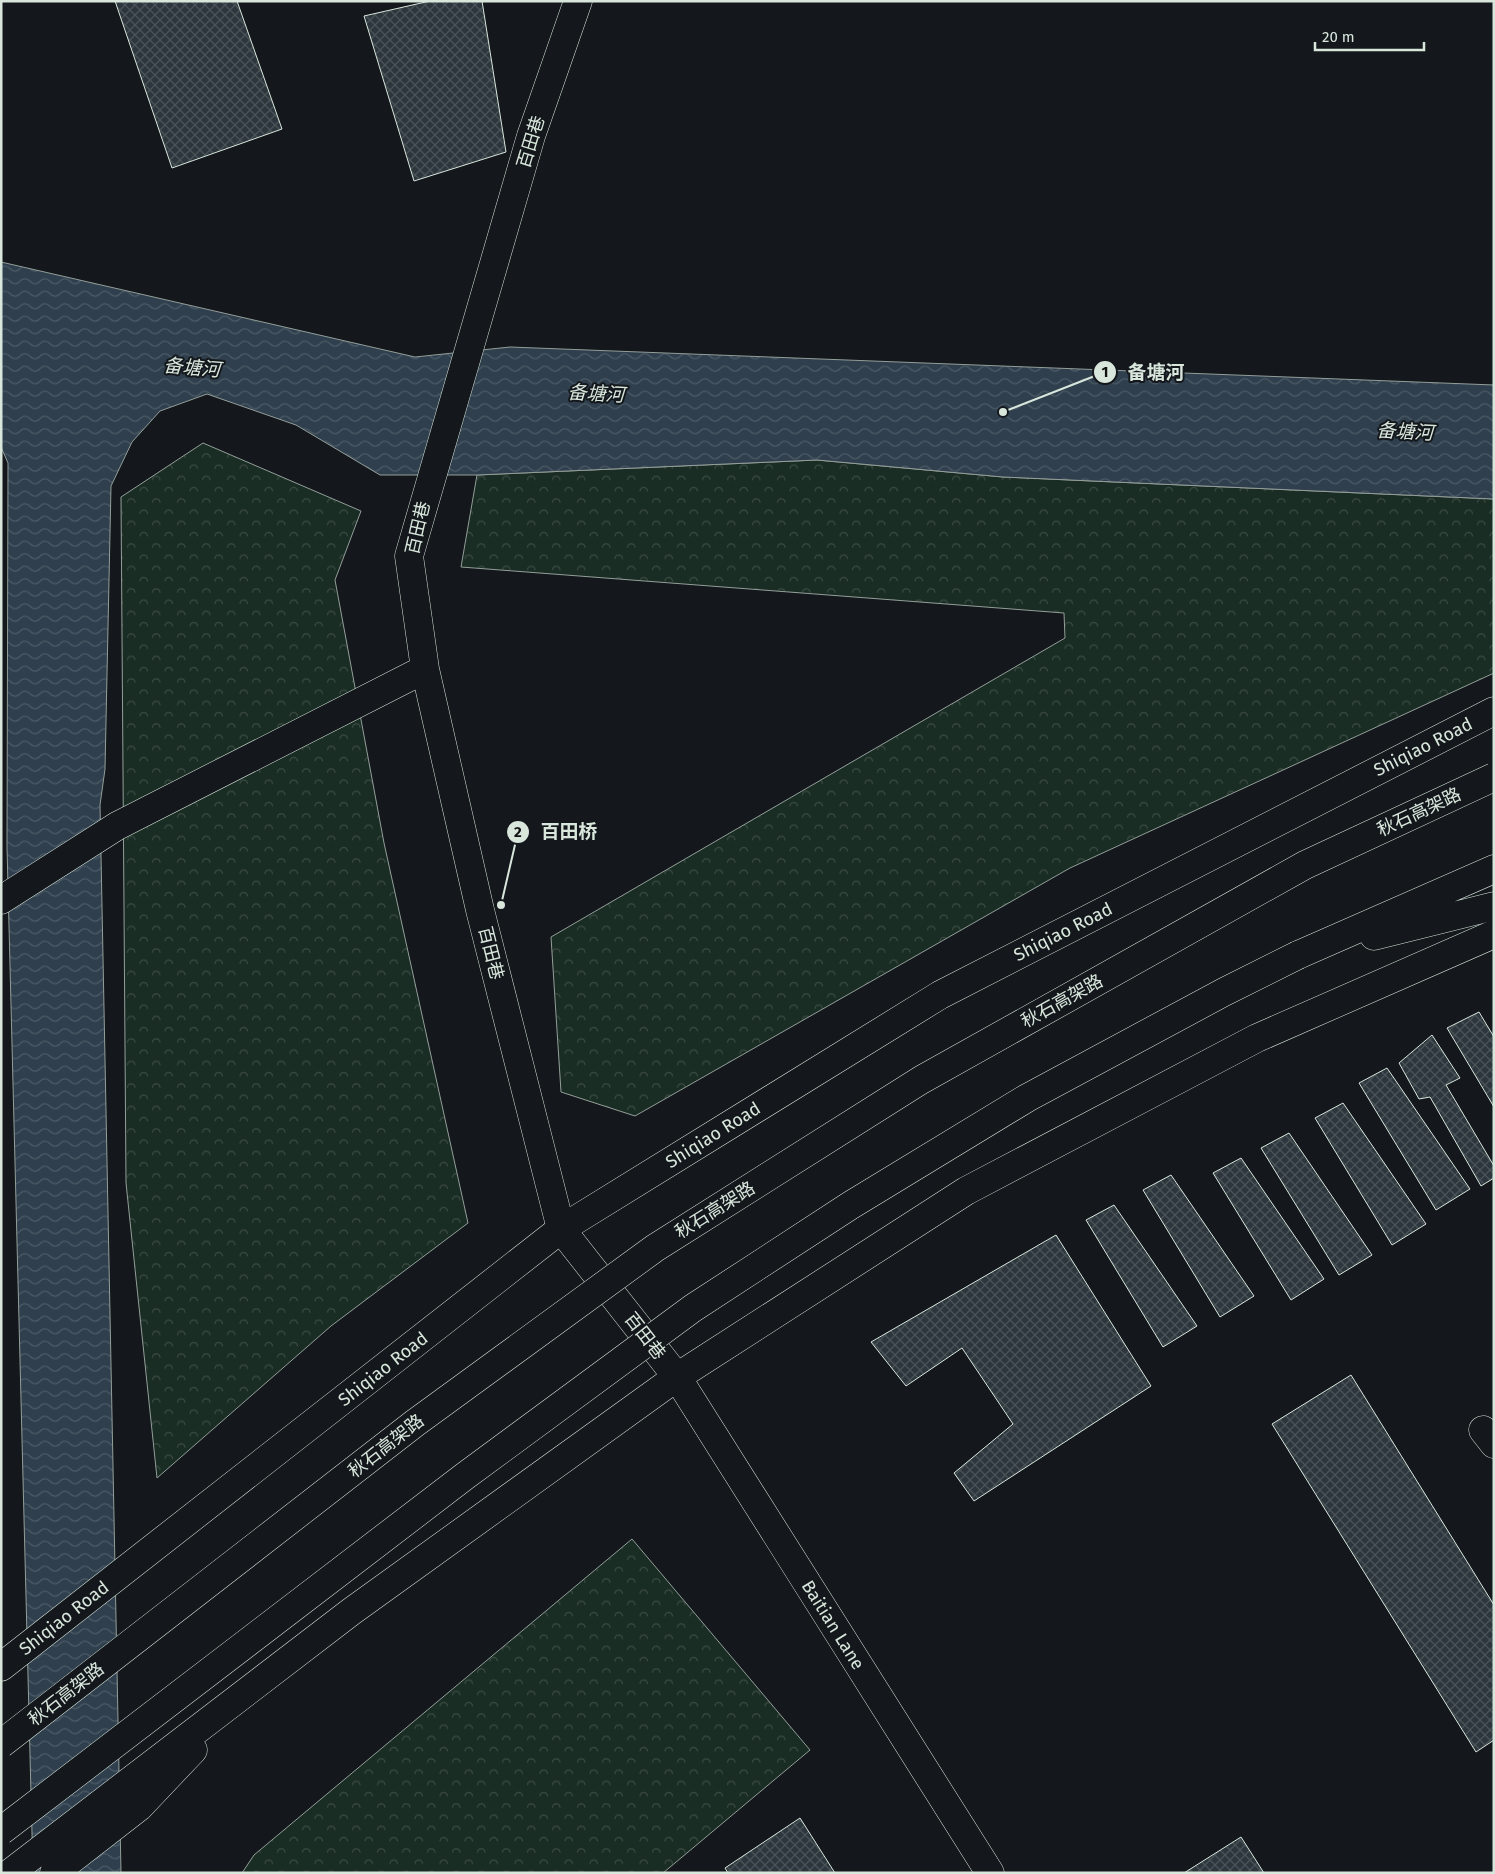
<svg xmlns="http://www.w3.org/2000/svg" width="1495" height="1874" font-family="'Fira Sans','Noto Sans SC',sans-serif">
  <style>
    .forest { fill: url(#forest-crowns); stroke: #939e99 }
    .water { fill: url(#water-waves); stroke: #939e99 }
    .building { fill: url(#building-cross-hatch); stroke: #d8e6dc }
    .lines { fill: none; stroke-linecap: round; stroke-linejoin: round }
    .street-casing { stroke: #d8e6dc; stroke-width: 29 }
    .secondary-casing { stroke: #d8e6dc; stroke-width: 29 }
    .primary-casing { stroke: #d8e6dc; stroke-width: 29 }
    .highway-casing { stroke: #d8e6dc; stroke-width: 29 }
    .street { stroke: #14181c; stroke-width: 28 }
    .secondary { stroke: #14181c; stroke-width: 28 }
    .primary { stroke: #14181c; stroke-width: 28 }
    .highway { stroke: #14181c; stroke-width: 28 }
    .highway-bridge-casing { stroke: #d8e6dc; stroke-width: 29; stroke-linecap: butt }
    .highway-bridge { stroke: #14181c; stroke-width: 28 }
    .labels { text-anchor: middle; stroke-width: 4; stroke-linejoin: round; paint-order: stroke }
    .street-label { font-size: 18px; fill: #d8e6dc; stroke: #14181c }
    .water-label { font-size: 19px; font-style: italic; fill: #d8e6dc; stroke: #14181c }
    .leader { fill: none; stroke: #d8e6dc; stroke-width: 2 }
    .callout-dot { fill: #d8e6dc; stroke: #14181c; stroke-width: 2 }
    .mark-label { font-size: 15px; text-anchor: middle; font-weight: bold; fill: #111 }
    .callout-label { font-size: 19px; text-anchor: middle; font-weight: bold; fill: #d8e6dc; stroke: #14181c; stroke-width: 4; stroke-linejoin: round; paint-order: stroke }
  </style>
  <defs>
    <pattern id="forest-crowns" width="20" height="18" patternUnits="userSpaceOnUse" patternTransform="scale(1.25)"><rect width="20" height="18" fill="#1a2d24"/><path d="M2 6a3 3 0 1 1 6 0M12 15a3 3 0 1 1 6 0" fill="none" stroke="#3b4b43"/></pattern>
    <pattern id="water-waves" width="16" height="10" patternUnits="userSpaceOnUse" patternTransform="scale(1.25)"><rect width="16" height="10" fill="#2f3f4d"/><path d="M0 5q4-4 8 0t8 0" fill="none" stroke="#4c5b66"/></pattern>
    <pattern id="building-cross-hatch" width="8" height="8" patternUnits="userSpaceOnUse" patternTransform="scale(1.25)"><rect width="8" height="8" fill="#2c363c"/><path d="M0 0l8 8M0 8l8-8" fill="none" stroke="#4a5358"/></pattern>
  </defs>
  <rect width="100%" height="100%" fill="#14181c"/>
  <!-- forest -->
  <path class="forest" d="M203,443l158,68 -26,69 49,263 84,380 -137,103 -174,152 -31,-295 -5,-686z
    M817,460l186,17 491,22v174l-424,195 -435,248 -74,-24 -10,-155 514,-299 -1,-25 -603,-46 16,-92z
    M632,1539l178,211 -147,123h-421l12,-18z"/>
  <!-- water -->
  <path class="water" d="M1,262l414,95 95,-10 984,38v114l-491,-22 -186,-17 -340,15h-97l-84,-50 -89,-31 -47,17 -28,31 -21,44 -6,283 -5,36 21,1068h-88l-26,-1026 1,-384 -7,-16z"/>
  <!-- building -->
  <path class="building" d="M115,1h122l45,128 -110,39z
    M430,1h52l24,151 -92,29 -50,-165z
    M1479,1012l15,25v70l-47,-79z
    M1432,1035l28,43 -14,7 48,81v12l-13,8 -51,-89 -11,2 -20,-36z
    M1387,1068l83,121 -34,21 -77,-127z
    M1343,1103l83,121 -34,21 -77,-127z
    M1289,1133l83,122 -33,20 -78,-127z
    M1241,1158l83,121 -33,21 -78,-127z
    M1171,1175l83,121 -34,21 -77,-127z
    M1114,1205l83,121 -34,21 -77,-127z
    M1056,1235l95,151 -177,115 -20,-28 59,-49 -51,-76 -56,38 -35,-44z
    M1351,1375l143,230v135l-18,12 -204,-328z
    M800,1818l35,55h-107l-3,-5z
    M1241,1837l23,36h-80z"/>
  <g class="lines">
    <defs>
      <path id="street" d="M578,1l-47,135 -122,420 16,113 55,241 81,319 116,148
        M1,900l116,-74 308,-157
        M1483,1430l11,14"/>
      <path id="secondary" d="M677,1377l313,496"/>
      <path id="primary" d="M1,1667l560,-438 379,-234 554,-284
        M10,1873l342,-262 325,-234 289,-186 291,-153 237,-104
        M54,1873l85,-66 54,-57"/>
      <path id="highway" d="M1374,936l120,-30
        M1298,955l196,-86"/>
    </defs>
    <!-- street casing -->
    <use href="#street" class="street-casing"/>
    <!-- secondary casing -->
    <use href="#secondary" class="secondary-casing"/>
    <!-- primary casing -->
    <use href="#primary" class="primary-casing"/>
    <!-- highway casing -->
    <use href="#highway" class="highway-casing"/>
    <!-- street -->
    <use href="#street" class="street"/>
    <!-- secondary -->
    <use href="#secondary" class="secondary"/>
    <!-- primary -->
    <use href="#primary" class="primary"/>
    <!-- highway -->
    <use href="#highway" class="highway"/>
    <defs>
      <path id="highway-bridge" d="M1,1744l414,-321 240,-175 266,-168 384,-215 189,-88
        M1,1831l464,-355 228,-168 158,-103 176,-107 197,-106 74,-37"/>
    </defs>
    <!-- highway-bridge casing -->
    <use href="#highway-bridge" class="highway-bridge-casing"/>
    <!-- highway-bridge -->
    <use href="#highway-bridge" class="highway-bridge"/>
  </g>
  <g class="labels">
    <!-- street labels -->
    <g class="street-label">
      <text transform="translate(531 142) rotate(-73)" y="6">百田巷</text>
      <text transform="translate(418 528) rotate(-77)" y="6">百田巷</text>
      <text transform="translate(1423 747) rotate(-27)" y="6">Shiqiao Road</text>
      <text transform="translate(1419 812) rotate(-25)" y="6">秋石高架路</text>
      <text transform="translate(1063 932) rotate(-27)" y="6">Shiqiao Road</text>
      <text transform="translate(491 953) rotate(76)" y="6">百田巷</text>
      <text transform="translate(1062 1001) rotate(-29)" y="6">秋石高架路</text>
      <text transform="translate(713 1135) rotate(-32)" y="6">Shiqiao Road</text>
      <text transform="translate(715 1210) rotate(-32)" y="6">秋石高架路</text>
      <text transform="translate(645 1336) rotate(52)" y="6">百田巷</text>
      <text transform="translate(383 1369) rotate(-38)" y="6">Shiqiao Road</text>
      <text transform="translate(386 1446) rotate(-38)" y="6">秋石高架路</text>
      <text transform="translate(64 1618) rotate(-38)" y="6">Shiqiao Road</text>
      <text transform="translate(833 1625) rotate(58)" y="6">Baitian Lane</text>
      <text transform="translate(66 1694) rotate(-38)" y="6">秋石高架路</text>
    </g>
    <!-- water labels -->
    <g class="water-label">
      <text transform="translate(192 367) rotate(5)" y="7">备塘河</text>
      <text transform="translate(596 393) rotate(3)" y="7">备塘河</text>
      <text transform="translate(1405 431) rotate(3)" y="7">备塘河</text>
    </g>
  </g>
  <!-- callouts -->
  <path class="leader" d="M1003 412L1105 372M501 905L518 832"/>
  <g class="callout-dot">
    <circle cx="1003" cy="412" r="5"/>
    <circle cx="501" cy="905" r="5"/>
    <circle cx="1105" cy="372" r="12"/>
    <circle cx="518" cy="832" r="12"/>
  </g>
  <g class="mark-label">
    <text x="1105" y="377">1</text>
    <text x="518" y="837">2</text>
  </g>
  <g class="callout-label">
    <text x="1156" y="379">备塘河</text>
    <text x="569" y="838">百田桥</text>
  </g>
  <!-- border -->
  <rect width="1495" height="1874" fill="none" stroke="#d8e6dc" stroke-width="5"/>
  <!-- scale -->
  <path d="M1315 42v8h109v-8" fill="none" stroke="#d8e6dc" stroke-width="2.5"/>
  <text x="1322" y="42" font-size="15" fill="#d8e6dc" stroke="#14181c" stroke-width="4" paint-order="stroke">20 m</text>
</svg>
